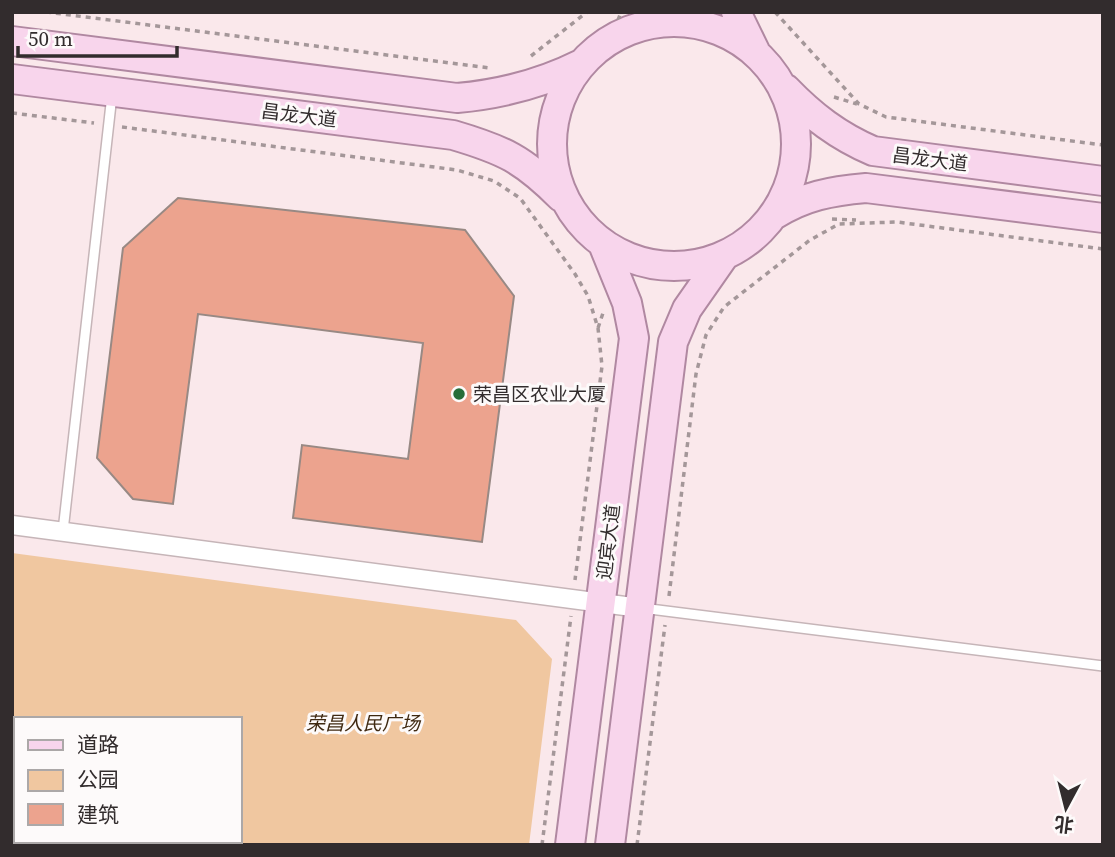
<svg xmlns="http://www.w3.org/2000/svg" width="1115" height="857" font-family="'Source Serif 4','Noto Sans SC',serif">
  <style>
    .green { fill: #f0c7a0; fill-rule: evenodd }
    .building { fill: #eca38e; stroke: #988984; stroke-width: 2 }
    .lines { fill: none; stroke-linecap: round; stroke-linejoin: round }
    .service-casing { stroke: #c6b5b8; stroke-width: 12 }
    .minor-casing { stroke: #c6b5b8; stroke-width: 21 }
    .primary-casing { stroke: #b088a1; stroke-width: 32 }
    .path { stroke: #a49799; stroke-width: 3.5; stroke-dasharray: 5 5; stroke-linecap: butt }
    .service { stroke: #fff; stroke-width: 9 }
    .minor { stroke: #fff; stroke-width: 18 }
    .primary { stroke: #f8d5ec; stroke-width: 28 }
    .poi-dot { fill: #266d39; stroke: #fdfafa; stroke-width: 2.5 }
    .labels { text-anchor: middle; stroke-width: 6; stroke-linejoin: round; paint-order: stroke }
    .street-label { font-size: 19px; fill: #322c2d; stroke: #fdfafa }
    .poi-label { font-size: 19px; fill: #322c2d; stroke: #fdfafa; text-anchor: start }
    .park-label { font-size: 19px; font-style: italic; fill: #3f2911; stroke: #fdfafa }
  </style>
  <rect width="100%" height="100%" fill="#fae8eb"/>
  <!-- green -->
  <path class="green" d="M12,553l504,67 36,39 -23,186h-517zM16,719h224v122h-224z"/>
  <!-- building -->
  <path class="building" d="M178,198l287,32 49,66 -32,246 -189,-24 9,-73 106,14 15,-116 -225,-29 -25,190 -40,-5 -36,-41 26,-210z"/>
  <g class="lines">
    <defs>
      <path id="service" d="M63,531l49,-436
        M642,608l461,58"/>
      <path id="minor" d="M12,525l628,83"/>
      <path id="primary" d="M736,12l19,39
        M552 144a122 122 0 1 1 244 0a122 122 0 1 1-244 0Z
        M12,41l445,57c45,-4 84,-14 124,-34
        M12,79l441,56c51,15 70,24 108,62
        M786,89c26,27 52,47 87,62l230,30
        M774,215c30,-19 57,-24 92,-27l237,30
        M570,845l64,-507 -7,-35 -24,-59
        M610,845l63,-503 14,-33 37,-53"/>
    </defs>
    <!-- service casing -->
    <use href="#service" class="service-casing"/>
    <!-- minor casing -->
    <use href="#minor" class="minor-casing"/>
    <!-- primary casing -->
    <use href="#primary" class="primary-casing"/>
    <!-- path -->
    <path class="path" d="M46,12l444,56
      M775,12l84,92 27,13 217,28
      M611,39l10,-27
      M531,56l56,-44
      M834,97l23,7
      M12,113l82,10
      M122,127l335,43 37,11 26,17 55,76 13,22 10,32 4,38 -27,214
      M832,219l24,1
      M598,328l5,-15
      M669,596l27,-222 10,-39 18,-28 86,-67 29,-16 58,-2 206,27
      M542,845l29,-229
      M637,845l28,-220"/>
    <!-- service -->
    <use href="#service" class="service"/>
    <!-- minor -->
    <use href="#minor" class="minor"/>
    <!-- primary -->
    <use href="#primary" class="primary"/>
  </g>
  <!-- markers -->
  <circle class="poi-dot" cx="459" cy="394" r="7"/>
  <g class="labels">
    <!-- street labels -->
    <g class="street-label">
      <text transform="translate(299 115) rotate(7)" y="7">昌龙大道</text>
      <text transform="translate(930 159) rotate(7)" y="7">昌龙大道</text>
      <text transform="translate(608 542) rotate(-83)" y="7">迎宾大道</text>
    </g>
    <!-- poi labels -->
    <g class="poi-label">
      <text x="473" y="401">荣昌区农业大厦</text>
    </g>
    <!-- park labels -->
    <g class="park-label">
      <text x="363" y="730">荣昌人民广场</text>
    </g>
  </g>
  <!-- border -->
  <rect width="1115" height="857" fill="none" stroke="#322c2d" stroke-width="28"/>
  <!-- legend -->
  <rect x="14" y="717" width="228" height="126" fill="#fdfafa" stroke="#aca8a8" stroke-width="2"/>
  <rect x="28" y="740" width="35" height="10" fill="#f8d5ec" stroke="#aca8a8" stroke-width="2"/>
  <text x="77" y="752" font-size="21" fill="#322c2d">道路</text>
  <rect x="28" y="770" width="35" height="21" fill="#f0c7a0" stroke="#aca8a8" stroke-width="2"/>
  <text x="77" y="787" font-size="21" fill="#322c2d">公园</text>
  <rect x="28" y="804" width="35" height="21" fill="#eca38e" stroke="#aca8a8" stroke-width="2"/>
  <text x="77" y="822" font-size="21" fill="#322c2d">建筑</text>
  <!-- north arrow -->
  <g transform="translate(1066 808) rotate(187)" stroke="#fdfafa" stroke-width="5" paint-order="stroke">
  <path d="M0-5L12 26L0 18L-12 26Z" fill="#322c2d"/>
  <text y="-10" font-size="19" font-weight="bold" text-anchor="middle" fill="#322c2d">北</text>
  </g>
  <!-- scale -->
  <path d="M18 46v10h159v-10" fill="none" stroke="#322c2d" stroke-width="3.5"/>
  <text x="28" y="46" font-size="21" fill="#322c2d" stroke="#fdfafa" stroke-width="5" paint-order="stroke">50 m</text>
</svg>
